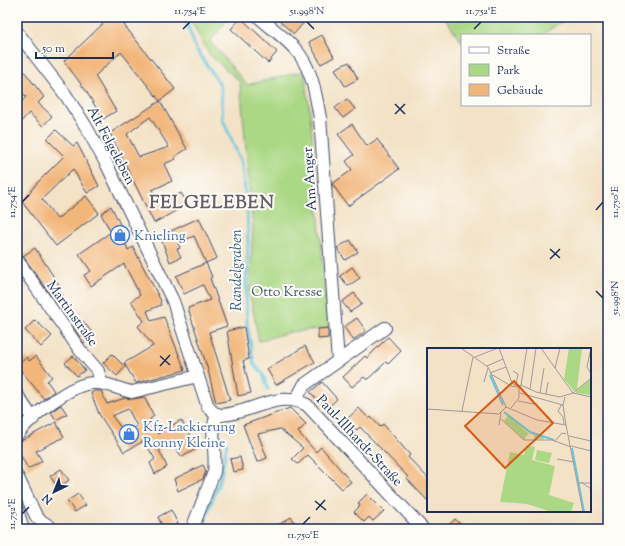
<svg xmlns="http://www.w3.org/2000/svg" width="625" height="546" font-family="'Sorts Mill Goudy',serif">
  <style>
    .green { fill: #abd885; stroke: #638472 }
    .lines { fill: none; stroke-linecap: round; stroke-linejoin: round }
    .stream { stroke: #61c8de; stroke-width: 3 }
    .building { fill: #f2b679; fill-rule: evenodd }
    .minor-casing { stroke: #3b4a6e; stroke-width: 14 }
    .minor { stroke: #fff; stroke-width: 12 }
    .ticks { fill: none; stroke: #1b2f5e; stroke-width: 1.5 }
    .labels { text-anchor: middle; stroke-width: 4; stroke-linejoin: round; paint-order: stroke }
    .street-label { font-size: 14px; fill: #1b2f5e; stroke: #fdfcf7 }
    .shop-label { font-size: 14px; fill: #366cbe; stroke: #fdfcf7; text-anchor: start }
    .park-label { font-size: 14px; fill: #3f5968; stroke: #fdfcf7 }
    .water-label { font-size: 15px; font-style: italic; fill: #305d84; stroke: #fdfcf7 }
    .district-label { font-size: 18px; font-weight: bold; letter-spacing: 1px; fill: #665e67; stroke: #fdfcf7 }
    .inset-river { fill: none; stroke: #61c8de; stroke-width: 2 }
    .inset-road { fill: none; stroke: #9d9a9c; stroke-width: 1 }
    .view { fill: #de5710; fill-opacity: 0.15; stroke: #de5710; stroke-width: 2 }
    .inset-edge { fill: none; stroke: #1b2f5e; stroke-width: 2 }
    .neatline { fill: none; stroke: #1b2f5e; stroke-width: 1.5 }
    .ticks-label { font-size: 10px; text-anchor: middle; fill: #1b2f5e }
  </style>
  <rect width="100%" height="100%" fill="#fdfcf7"/>
  <filter id="ink" filterUnits="userSpaceOnUse"><feTurbulence type="fractalNoise" baseFrequency=".025" numOctaves="2"/><feDisplacementMap in="SourceGraphic" scale="8" xChannelSelector="R" yChannelSelector="G"/><feConvolveMatrix kernelMatrix="1 2 1 2 8 2 1 2 1" color-interpolation-filters="sRGB"/></filter>
  <filter id="wash" filterUnits="userSpaceOnUse"><feTurbulence type="fractalNoise" baseFrequency=".012" numOctaves="4" result="noise"/><feDisplacementMap in="SourceGraphic" scale="16" xChannelSelector="R" yChannelSelector="G"/><feGaussianBlur stdDeviation="0.9" result="paint"/><feColorMatrix in="noise" values="0 0 0 0 0 0 0 0 0 0 0 0 0 0 0 0 0 1.4 0 .05"/><feComposite in="paint" operator="in"/></filter>
  <g filter="url(#wash)">
    <rect width="100%" height="100%" fill="#f3e2c6"/>
    <!-- green -->
    <path class="green" d="M189,17h41l-20,24 37,44 57,-14 6,40 18,217 -38,4 -31,9 -10,-51 4,-62 -13,-146 -31,-28z
      M444,17h124l-26,18h-80v7z"/>
    <g class="lines">
      <!-- stream -->
      <path class="stream" d="M181,17l6,7 9,25 23,34 2,5 2,32 18,42 6,42 1,39 -2,45 1,35 7,41 9,10 5,15
        M202,529l19,-53 6,-33"/>
    </g>
    <g id="blocks">
      <!-- building -->
      <path class="building" d="M110,17h21l-7,8 51,64 -15,12 -39,-49 -26,24 21,35 -13,8 -17,-28 -22,-30z
        M275,17h25l5,4 -11,13z
        M241,18l36,34 -9,11 -37,-34z
        M322,35l12,22 -13,7 -12,-22z
        M17,62l27,35 -6,6 14,13 -9,10 -14,-13 -12,13v-19l9,-10 -9,-12z
        M349,62l9,17 -13,7 -10,-17z
        M347,99l8,10 -12,9 -8,-10z
        M160,101l27,48 -13,8 2,2 -12,5 8,17 -20,9 8,15 21,-12 7,11 -34,19 -44,-90zM150,117l19,30 -30,10 -12,-23z
        M352,124l15,22 10,-7 22,30 -51,37 -16,-22 20,-14 -6,-9 8,-6 -16,-21z
        M56,130l17,16 4,-3 22,43 -12,7 -14,-24 -31,30 15,20 29,-23 13,17 -43,33 -34,-44 15,-19 27,-27 -17,-17z
        M111,206l16,32 -3,2 4,10 5,-3 28,54 -1,1 1,3 -14,6 4,10 13,-4 21,53 -49,13 -12,-20 29,-17 -15,-20 6,-5 -13,-20 9,-6 -16,-31 -33,22 -7,-11 7,-4 -12,-17 32,-22 -10,-18z
        M199,218l18,40 -11,5 -12,-27 -16,7 2,5 -3,1 4,8 -11,5 -10,-26z
        M350,240l8,12 -13,8 -8,-12z
        M35,248l26,40 -3,2 7,8 -8,6 -34,-48z
        M206,263l6,14 -2,1 17,48 -18,6 21,68 -14,3 -8,-33 -20,-62 22,-8 -7,-15 -19,9 -8,-18z
        M352,267l8,11 -12,8 -8,-10z
        M354,293l8,11 -12,8 -8,-10z
        M357,318l9,13 -13,9 -9,-13z
        M35,320l17,16 -11,11 -16,-17z
        M82,320l12,15 -10,8 -11,-16z
        M244,327l5,32 -6,2 8,32 -13,3 -11,-65z
        M328,328v10l-10,1v-10z
        M388,337l13,14 -13,13 -2,-2 -19,18 -3,-3 -12,10 -9,-10 22,-21 2,2z
        M305,346l10,16 -39,23 -9,-16z
        M112,354l13,13 -8,9 -14,-13z
        M36,356l16,21 -5,4 7,10 -10,8 -25,-31 2,-2 -2,-2 8,-7 2,4z
        M73,356l12,14 -8,6 -12,-13z
        M322,382l15,17 -11,10 -16,-17z
        M95,391h6l6,13 18,-6 8,1 11,-2 10,19 -4,3 8,15 23,-14 17,28 -16,9 -10,-14 -13,7 8,17 -12,7 -5,-11 5,-4 -11,-18 -20,11 -25,-38 -8,-21zM128,409l9,17 -13,6 -12,-16z
        M61,405l6,9 -11,6 -5,-8z
        M290,408l16,16 -8,8 18,20 5,-5 30,35 -9,7 -34,-34 -10,9 -6,-5 11,-11 -23,-19 -22,5 9,24 -10,4 -14,-37z
        M359,408l10,11 2,-2 9,10 3,-3 27,31 -2,2 20,21v23l-22,-23 2,-1 -48,-50 -3,3 -10,-11z
        M56,422l8,15 -28,14 6,10 -14,8 -11,-21v-5z
        M240,457l3,13 -10,2 -3,-13z
        M203,465l3,6 -3,8 -25,12 -4,-12z
        M61,469l8,11 -11,8 -8,-12z
        M78,494l8,11 -11,7 -8,-11z
        M367,494l17,17 -11,10 -4,-4 -5,5 -10,-10 6,-6 -2,-3z
        M171,510l7,14 -14,5 -6,-12z
        M291,517l8,12h-27z
        M455,519l10,10h-20z"/>
    </g>
  </g>
  <g filter="url(#ink)">
    <use href="#blocks" fill-opacity="0" stroke="#3b4a6e" stroke-width="1"/>
    <g class="lines">
      <defs>
        <path id="minor" d="M259,17c13,12 31,24 41,38 13,19 16,41 20,63l18,243
          M17,32l48,62 20,31 22,40 66,136 35,106 6,6 7,2c30,-1 57,-26 86,-10l116,124
          M17,260l63,90 18,21 3,12
          M17,395l16,24
          M296,400l8,-15 81,-57
          M17,435c13,-18 56,-54 79,-52 13,0 24,7 36,9l66,-16
          M17,476l20,42 12,8 2,3
          M17,510l6,19
          M192,529l22,-57c3,-20 -5,-38 3,-57"/>
      </defs>
      <!-- minor casing -->
      <use href="#minor" class="minor-casing"/>
      <!-- minor -->
      <use href="#minor" class="minor"/>
    </g>
  </g>
  <!-- ticks -->
  <path class="ticks" d="M307,22l7,7M183,29l7,-7M474,29l7,-7M395,104l10,10M395,114l10,-10M22,202l7,-7M596,210l7,-8M550,249l10,9M550,259l10,-10M596,291l7,7M160,356l10,9M160,366l10,-11M315,501l11,9M316,510l9,-10M22,514l7,-7M303,524l7,-7"/>
  <!-- icons -->
  <defs>
    <symbol id="shop-ring" viewBox="-11 -11 22 22"><circle r="9.5" fill="#fdfcf7" stroke="#3f7fe0" stroke-width="1.5"/><path d="M-5-2.5h2.3a2.7 3.5 0 0 1 5.4 0H5L5.5 6h-11ZM-1.5-2.5h3a1.5 2.3 0 0 0-3 0Z" fill="#3f7fe0"/></symbol>
  </defs>
  <g fill-rule="evenodd">
    <use href="#shop-ring" x="109" y="224" width="22" height="22"/>
    <use href="#shop-ring" x="118" y="423" width="22" height="22"/>
  </g>
  <g class="labels">
    <!-- street labels -->
    <g class="street-label">
      <text transform="translate(112 145) rotate(62)" y="5">Alt Felgeleben</text>
      <text transform="translate(309 179) rotate(-94)" y="5">Am Anger</text>
      <text transform="translate(73 313) rotate(54)" y="5">Martinstraße</text>
      <text transform="translate(360 440) rotate(47)" y="5">Paul-Illhardt-Straße</text>
    </g>
    <!-- shop labels -->
    <g class="shop-label">
      <text x="134" y="240">Knieling</text>
      <text x="143" y="431">Kfz-Lackierung<tspan x="143" dy="16">Ronny Kleine</tspan></text>
    </g>
    <!-- park labels -->
    <g class="park-label">
      <text x="287" y="296">Otto Kresse</text>
    </g>
    <!-- water labels -->
    <g class="water-label">
      <text transform="translate(236 270) rotate(-90)" y="5">Randelgraben</text>
    </g>
    <!-- district labels -->
    <g class="district-label">
      <text x="212" y="208">FELGELEBEN</text>
    </g>
  </g>
  <!-- overview -->
  <g transform="translate(427 348)">
    <rect width="164" height="164" fill="#f3e2c6"/>
    <path d="M142,0h13l-5,41 -3,2 -10,-12zM164,31v16l-15,-2v-2zM81,67l21,19 15,2v3l-10,1v-5l-6,-1 -4,6 -20,-19zM99,97l9,2 -3,13 23,6 -6,29 25,8 -3,9h-19l-25,-8 -27,-2 10,-50 14,3zM110,102l15,3 -3,10 -14,-3z" fill="#abd885"/>
    <path class="inset-river" d="M63,27l13,30M77,64l26,20 24,8M145,100l12,64"/>
    <path class="inset-road" d="M34,0l27,19 18,40 31,13 29,5M72,0l13,35 7,4M114,0l14,20M133,0l-5,20 18,25M164,0l-4,19 4,7M48,9l23,-9M60,18l16,-7M86,23l5,3 -2,11M63,25l16,-6M64,26l20,12 7,1 3,-2 15,7 24,5 13,-4 18,-15M57,34l4,-14M94,37l6,-37M103,41l6,-41M93,45l43,12M113,45l4,-25M146,45l18,4M119,46l2,-12M138,49l-2,8 3,20 17,87M91,53l16,3M135,56l-4,7 5,6 1,7M84,60l8,-10v-11M0,61l72,5 7,-7M35,63l11,-54M74,71l23,21h28l19,7M72,77l2,-12M142,88l22,5M128,93l7,-8 4,1M144,98l20,5M130,111l17,3M154,134l10,7M151,135h13"/>
    <path class="view" d="M87,33l39,42 -48,45 -40,-42z"/>
    <rect width="164" height="164" class="inset-edge"/>
  </g>
  <!-- margin -->
  <rect width="625" height="546" fill="none" stroke="#fdfcf7" stroke-width="44"/>
  <!-- legend -->
  <rect x="461" y="34" width="130" height="72" fill="#fdfcf7" stroke="#a3aaba"/>
  <rect x="469" y="47" width="20" height="6" fill="#ffffff" stroke="#a3aaba"/>
  <text x="497" y="54" font-size="12" fill="#1b2f5e">Straße</text>
  <rect x="469" y="64" width="20" height="12" fill="#abd885" stroke="#a3aaba"/>
  <text x="497" y="74" font-size="12" fill="#1b2f5e">Park</text>
  <rect x="469" y="84" width="20" height="12" fill="#f2b679" stroke="#a3aaba"/>
  <text x="497" y="94" font-size="12" fill="#1b2f5e">Gebäude</text>
  <!-- north arrow -->
  <g transform="translate(54 492) rotate(223)" stroke="#fdfcf7" stroke-width="3" paint-order="stroke">
  <path d="M0-3L7 15L0 10L-7 15Z" fill="#1b2f5e"/>
  <text y="-6" font-size="11" font-weight="bold" text-anchor="middle" fill="#1b2f5e">N</text>
  </g>
  <!-- scale -->
  <path d="M36 52v6h77v-6" fill="none" stroke="#1b2f5e" stroke-width="2"/>
  <text x="42" y="52" font-size="12" fill="#1b2f5e" stroke="#fdfcf7" stroke-width="3" paint-order="stroke">50 m</text>
  <rect x="22" y="22" width="581" height="502" class="neatline"/>
  <g class="ticks-label">
    <text x="190" y="14">11.754°E</text>
    <text x="307" y="14">51.998°N</text>
    <text x="481" y="14">11.752°E</text>
    <text transform="translate(614 202) rotate(-90)" y="4">11.750°E</text>
    <text transform="translate(11 202) rotate(-90)" y="4">11.754°E</text>
    <text transform="translate(614 298) rotate(-90)" y="4">51.998°N</text>
    <text transform="translate(11 514) rotate(-90)" y="4">11.752°E</text>
    <text x="303" y="538">11.750°E</text>
  </g>
</svg>
